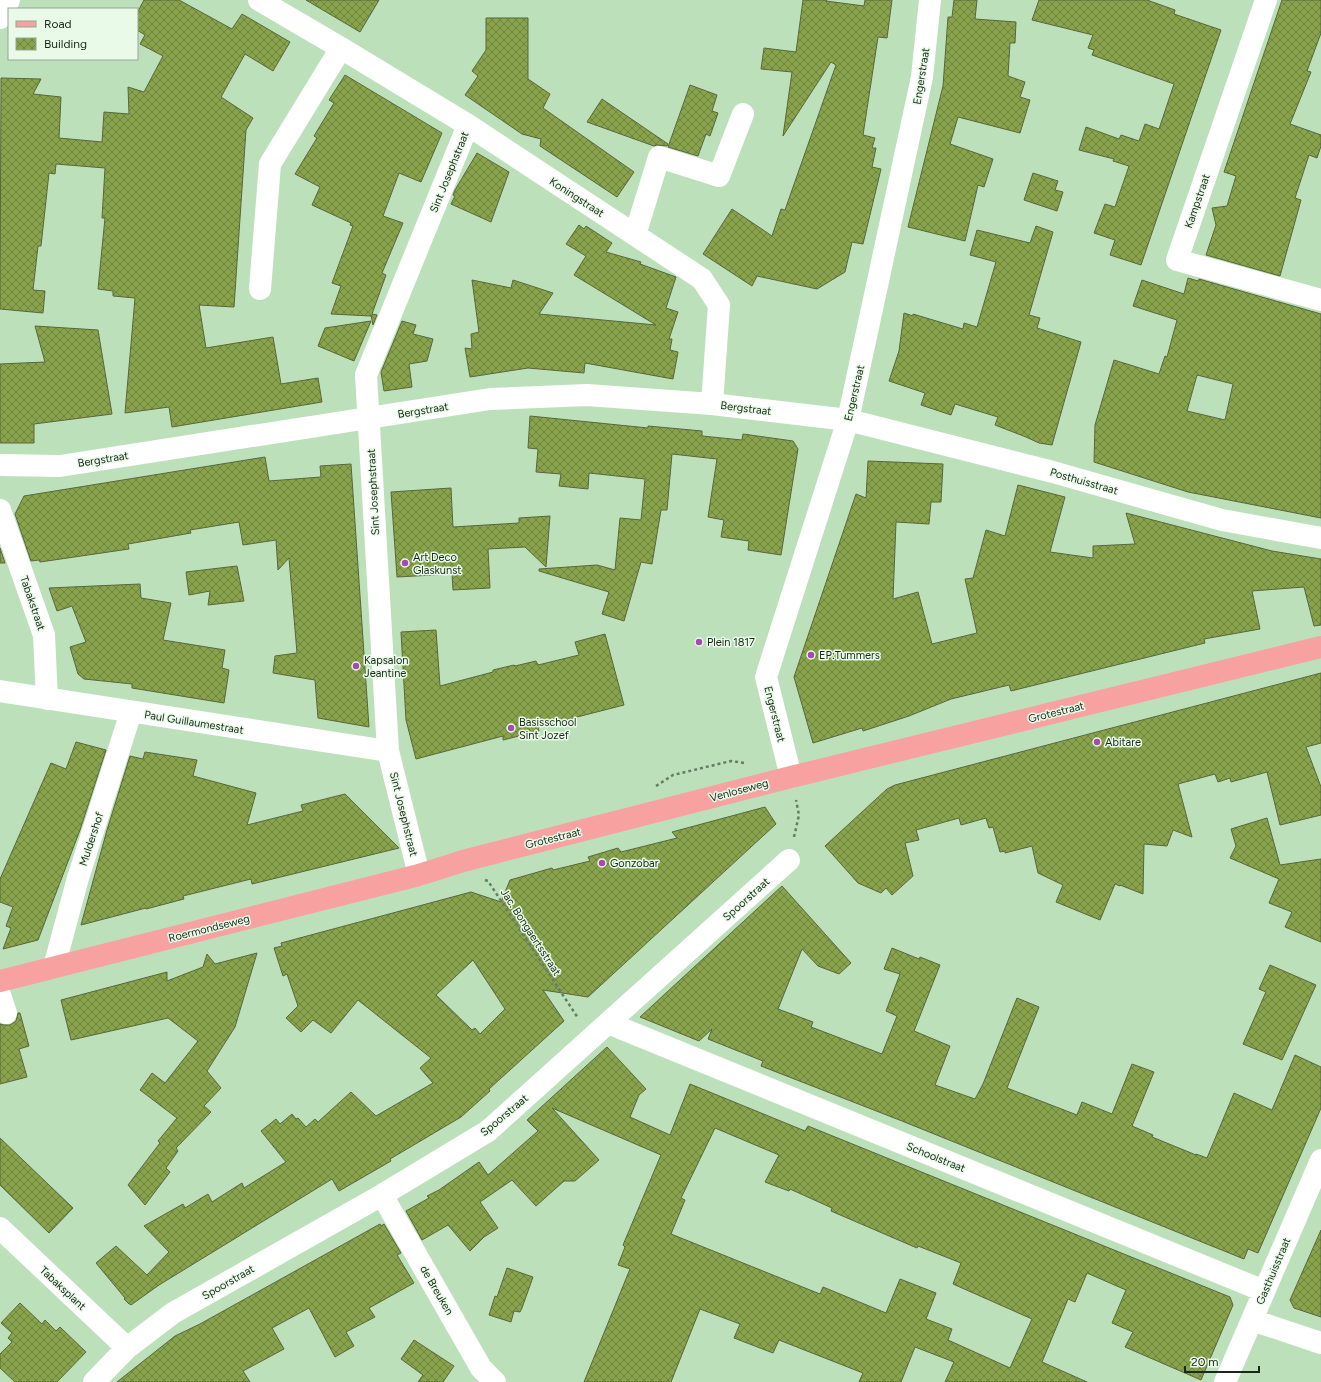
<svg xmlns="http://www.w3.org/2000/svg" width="1321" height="1382" font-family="Figtree,sans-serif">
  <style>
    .building { fill: url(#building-cross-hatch); stroke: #59663d; fill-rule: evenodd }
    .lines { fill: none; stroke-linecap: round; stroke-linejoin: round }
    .path { stroke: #657d64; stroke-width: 2.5; stroke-dasharray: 3 3; stroke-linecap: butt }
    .minor { stroke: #fff; stroke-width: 22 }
    .major { stroke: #f7a2a1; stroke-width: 22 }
    .poi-dot { fill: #a849b2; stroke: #e9fbe8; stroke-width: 1.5 }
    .labels { text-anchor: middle; stroke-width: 3; stroke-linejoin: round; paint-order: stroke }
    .street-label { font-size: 11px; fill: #1a2719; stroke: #e9fbe8 }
    .poi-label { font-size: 11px; fill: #1a2719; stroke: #e9fbe8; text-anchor: start }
  </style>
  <defs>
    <pattern id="building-cross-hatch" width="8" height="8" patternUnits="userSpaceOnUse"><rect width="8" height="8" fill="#88a34b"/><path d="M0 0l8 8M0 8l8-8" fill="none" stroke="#6e853e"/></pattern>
  </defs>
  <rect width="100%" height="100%" fill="#bce0ba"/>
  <!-- building -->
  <path class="building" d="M144,0h35l53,29 10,-15 48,28 -17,29 -28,-17 -24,43 32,21 -7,12 -12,177 -35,-2 7,43 67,-11 8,47 37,-6 4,24 -150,25 -3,-20 -44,6 10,-115 -22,-2v-5l-15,-2 7,-71h-3l3,-50 -49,-4 -1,10 -6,-1 -8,73h-3l-5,44 12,1 -2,22 -43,-4 1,-231 40,1 -8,15 28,3 -2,41 43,4 2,-30 25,2 -1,-27 16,5 19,-36 -23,-12 5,-9 -8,-5v-17z
    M306,0h73l-19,32z
    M803,0h24l-1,1 38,5 1,-6h27l-5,38 -9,-1 -15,98 12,3 -3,10h4l-4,19 9,2 -18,75 -11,-2 -7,30 -28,17 -60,-13 -5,10 -49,-32 29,-45 40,27 9,-27 4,1 51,-145 -5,-3 -48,74 9,-64 -31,-3 3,-21 32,4z
    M954,0h23l-2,19 41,3 -1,21h-5l-2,33 17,6 -5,15 10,3 -10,33 -62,-16 -8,27 43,15 -9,28 -6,-2 -13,56 -57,-14 35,-141 5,-69h4z
    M1039,0h108l28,10 -1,4 47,16 -80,235 -31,-10 5,-15 -21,-7 11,-29 10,3 14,-41 -16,-5 1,-2 -35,-9 7,-23 33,12 2,-4 18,6 6,-17 14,5 15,-45 -82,-29 2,-5 -6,-2 5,-13 -61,-15z
    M1282,0h39v33l-14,38 4,1 -21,52 31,11v11l-4,12 -8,-3 -14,43 6,2 -21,76 -74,-21 10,-30 -4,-17 15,-2 9,-30 -12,-4z
    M486,18h42v61l22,15 -7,14 91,64 -17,25 -77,-51 1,-7 -19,-5 -57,-39 13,-19 -6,-5 14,-21z
    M345,75l97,58 -21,49 -22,-9 -16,43 20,7 -21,50 4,2 -14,39 5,1 -4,10 -2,-10v1l-40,-2 10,-28 -9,-3 21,-57 -3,-1 1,-2 -39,-18 8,-18 -25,-13 22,-36 -3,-2 20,-33 -5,-3z
    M690,85l27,10 -5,16 6,2 -8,23 -4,-2 -8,22 -30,-9z
    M602,99l66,45 -1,2 -10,-1 -3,1 -67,-24z
    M477,153l32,19 -18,50 -40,-18 4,-8 -2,-1 2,-5z
    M1033,173l25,8 -3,9 8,2 -6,19 -33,-11z
    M579,225l5,4 2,-3 26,17 -6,9 35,10 -1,2 36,13 -10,31 12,4 -9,27h3l-2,11 8,2 -5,27 -88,-16 -1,10 -56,-5 -58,9 -5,-29 7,1 -1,-15 8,-2 -7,-52 39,8 2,-8 40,13 -14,21 117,11 -82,-50 12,-19 -20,-12z
    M1036,226l17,6 -24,83 11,3 -3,10 44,14 -29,103 -13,-2 -13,-6 -31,-12 3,-8 -43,-13 -4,11 -30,-10 4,-12 -36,-12 10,-30 5,-38 9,3v-2l50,15 1,-6 13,4 19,-65 -26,-7 7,-25 53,13z
    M1188,278l10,3 1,-2 122,35v204l-133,-26 -94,-30 1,-37 19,-65 45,14 6,-18 2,1 10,-37 -44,-14 9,-26 42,14zM1197,375l36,9 -8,36 -38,-9z
    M371,321l-17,40 -36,-15 7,-18z
    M402,321l14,4 -3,9 20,5 -6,22 -18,3 3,23 -28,4 -3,-19z
    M35,326l63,4 14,84 -78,10v19h-34v-79l45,-2z
    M530,416l118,12v-2l54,5v5l40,4 1,-6 50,7 5,8 -17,106 -33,-5 1,-9 -28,-4 3,-17 -16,-3 9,-58 -45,-5 -5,56h-6l-9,54 -11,-2 -17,59 -22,-7 7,-22 -70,-21v-2l58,-4 18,5 5,-52 21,2 4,-41 -56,-6 -1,16 -29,-3 2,-12 -25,-2 2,-23 -10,-1z
    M265,457l4,24 52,-4 -1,-11 31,-2 18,263 -51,-9 -3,-38 -42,-7 2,-17 22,-3 -8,-95 -11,12 -2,-30 -33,5 -4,-23 -49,8 1,3 -63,11 1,5 -89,13 -1,-2 -8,1 -16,-47 9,-18z
    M868,461l75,3 -2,38h-10l-2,22 -33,-2 -3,77 25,-7 14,52 45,-11 -12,-54 8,-1 13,-48 19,6 13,-51 47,12 -15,55 43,6v-12l42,-2 -9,-31 146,38 49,8v66l-7,1 -10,-39 -52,4 8,38 -56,10 1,4 -194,48 -2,-6 -58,14 -42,17 -46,15 -1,-3 -49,15 -19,-66 62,-183 10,4z
    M451,488l2,39 66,-4v-5l31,-2 -4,51 -21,-20 -37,2 2,39 -37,2 -1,-16 -55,3 -6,-85z
    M0,548l5,15h-5z
    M237,566l7,35 -36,4 2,-14 -21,4 -3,-23z
    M140,584l1,14 30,5 -8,37 62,10 -3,18 7,2 -5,33 -92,-15v-4l-48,-5 -6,-5 -8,-27 16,-5 -14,-36 -15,5 -8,-23z
    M436,630l4,56 53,-14v-2l21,-5 1,1 21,-5 2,4 41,-10 -4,-13 30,-8 19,71 -86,22 1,4 -36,9v-4l-87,23 -10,-39 -5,-88z
    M1321,673v70l-15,4 15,40v28l-41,10 -13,-53 -36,10 -1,-4 -12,4 -3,-8 -37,10 14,53 -19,-7 -6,16 -23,-2 -1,50 -23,-9v1l-5,-2 -15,36 -44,-18 7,-17 -25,-12 -6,-27 -27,7v-2l-5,1 -7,-25 -4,1 -3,-10 -25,7 -2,-7 -43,12 3,10 -14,3 8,33 -21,19 -6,-7 -5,5 -23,-10 -33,-37 62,-57 8,-4z
    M76,742l30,8 -26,80 -42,110 -35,9 8,-21 -5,-2 7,-19 -13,-5v-23l51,-116 15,6z
    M145,752l52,8 -4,16 63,17 -9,32 56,-14 -2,-6 44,-11 54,54 -147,36 -1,-5 -68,17 1,3 -38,10v-1l-65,17 26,-95 23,-74 13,3z
    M765,807l11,17 -188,173 -45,-7 21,31 -75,68 1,2 -29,26 -71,42 1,2 -52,30 -7,-12 -173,106 -28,20 -1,-1h-1l-5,-5 1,-1 -29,-35 20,-17 31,29 22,-23 -25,-26 39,-22 2,4 23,-14 4,8 30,-19 2,5 42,-26 -25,-31 15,-12 4,5 12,-10 4,5 2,-1 8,9 9,-8 3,3 33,-30 25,24 57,-33 -13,-15 11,-10 -73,-58 -27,33 -18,-13 -12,12 -15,-14 12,-12 -11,-32 -4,2 -9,-28 8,-2 -1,-3 190,-51 30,10 9,-22 42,-12 1,2 37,-9 -2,-4 30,-9 3,4 56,-14 -5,-6zM473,960l32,49 -25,25 -5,-6 -3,2 -36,-35z
    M1267,818l13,47 41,-6v83l-36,-15 7,-15 -23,-9 10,-24 -49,-21 6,-12 -5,-17z
    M782,886l69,77 -12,11 -21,-8 -16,-17 -24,60 35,13 -2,5 71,27 15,-38 -11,-5 14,-37 -16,-5 8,-21 27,11 1,-2 20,8 -26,66 36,15 -15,39 40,14 8,-15 34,-86 22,9 -32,81 70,27 5,-13 30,12 20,-50 22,8 -22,54 21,9 -1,2 44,18v-1l11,4 27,-65 38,17 23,-55 26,12v41l-63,145 -10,-4 -4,10 -342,-138 -141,-55 2,-5 -55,-22 4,-10 -13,12 -59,-24z
    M257,953l-22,74 -28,44 14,17 -17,18 7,6 -35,36 2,3 -12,17 4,4 -25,33 -17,-20 32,-42 -2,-2 19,-23 -37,-28 12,-17 13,10 33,-42 -30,-23 -97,22 -10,-40 106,-28v9l36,-14 4,-13 8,10z
    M1270,965l46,20 -34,75 -39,-16 23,-52 -7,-3z
    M18,1013h2l9,33 -10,3 8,28 -27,7v-60l4,1h6l6,-4z
    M607,1047l39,42 -7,6 -9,22 40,18 20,-51 115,47 3,-5 422,171 3,8 -32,75 -76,-33 8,-15 -21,-9 14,-33 -39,-17 -12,29 -7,-3 -26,63 45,20h-142l9,-20 -39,-15 -14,35h-42l4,-9 -84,-33 -6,13 -39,-15 6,-14 -40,-15 -29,73h-87l46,-113 -12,-4 7,-18 -2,-2 38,-90 -109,-47 47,52 -24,21h-11l-28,25 -24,-26 -32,22 18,26 -14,9 -14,14 -22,-26 -26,15 -16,-29 23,-13 -2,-2 12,-6 40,-28 9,13 50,-44 -11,-11zM715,1128l64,27 -14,27 24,9 1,-2 42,19 -1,3 86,37 1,-2 43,17 -8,21 79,35 -22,49 -62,-28 4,-11 -26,-10 10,-26 -36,-14 -14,34 -63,-26 -3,7 -149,-60 14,-34 -4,-2z
    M0,1138l73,70 -24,25 -49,-48z
    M380,1224l1,2 3,-2 17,29 -4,2 17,28 -45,25 6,9 -29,15 8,14 -19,11 -26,-49 -37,20 12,21 -41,22 7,11h-133l58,-46 25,-12z
    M1321,1230v87l-27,-9 -4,-8z
    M507,1268l26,9 -11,31 -2,4 -6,-1 -3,11 -22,-7 6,-19 2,1z
    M20,1303l22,21 3,-4 11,11 4,-4 26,25 -29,30h-42l-15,-14v-14l12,-12 -4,-4 4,-5 -11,-10z
    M414,1340l40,26 -11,16h-25l5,-7 -22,-16z"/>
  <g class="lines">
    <!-- path -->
    <path class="path" d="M656,786l17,-11 58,-14 13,2
      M794,837l5,-22 -3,-15
      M485,880l3,1 90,137"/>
    <!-- minor -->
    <path class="minor" d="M259,0l82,48 127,77 234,154 17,26 -7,99
      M1266,0l-89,260 144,40
      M0,18l9,-18
      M635,235l24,-78 60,19 24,-62
      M260,289l10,-125 71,-116
      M0,465l60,1 430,-67 97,-4 125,9 136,16 205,52 169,48 99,18
      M0,510l44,125 3,64
      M0,691l388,60
      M791,777l-25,-100 82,-257 74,-343 8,-77
      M419,875l-31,-124 -22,-376 102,-250
      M54,967l24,-89 53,-166
      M0,995l6,18
      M608,1023l656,268
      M382,1195l99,173 14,14
      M0,1228l127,120
      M1252,1320l69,23
      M94,1382l33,-34 46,-35 209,-118 106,-64 301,-271
      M1225,1382l96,-222"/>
    <!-- major -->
    <path class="major" d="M0,981l419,-106 44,-14 328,-84 530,-130"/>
  </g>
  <!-- markers -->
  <g class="poi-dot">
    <circle cx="405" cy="563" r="4"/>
    <circle cx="699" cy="642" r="4"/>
    <circle cx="811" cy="655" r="4"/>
    <circle cx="356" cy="666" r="4"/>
    <circle cx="511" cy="728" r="4"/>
    <circle cx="1097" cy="742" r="4"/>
    <circle cx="602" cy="863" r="4"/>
  </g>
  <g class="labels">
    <!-- street labels -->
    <g class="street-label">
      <text transform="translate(921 76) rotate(-81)" y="4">Engerstraat</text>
      <text transform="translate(449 172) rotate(-68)" y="4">Sint Josephstraat</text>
      <text transform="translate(577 197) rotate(33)" y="4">Koningstraat</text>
      <text transform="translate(1197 201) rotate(-71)" y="4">Kampstraat</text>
      <text transform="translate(854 393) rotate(-77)" y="4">Engerstraat</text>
      <text transform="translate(746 408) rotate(7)" y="4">Bergstraat</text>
      <text transform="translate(423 410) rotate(-9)" y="4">Bergstraat</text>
      <text transform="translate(103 459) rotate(-9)" y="4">Bergstraat</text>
      <text transform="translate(1084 481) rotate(16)" y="4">Posthuisstraat</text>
      <text transform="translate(373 492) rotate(-93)" y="4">Sint Josephstraat</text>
      <text transform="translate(33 603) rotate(71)" y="4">Tabakstraat</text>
      <text transform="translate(1056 712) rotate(-14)" y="4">Grotestraat</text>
      <text transform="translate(775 714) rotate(76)" y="4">Engerstraat</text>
      <text transform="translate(194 722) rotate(9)" y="4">Paul Guillaumestraat</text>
      <text transform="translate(739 790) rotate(-15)" y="4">Venloseweg</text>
      <text transform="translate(404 814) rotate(76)" y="4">Sint Josephstraat</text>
      <text transform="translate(553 838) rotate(-14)" y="4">Grotestraat</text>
      <text transform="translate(91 839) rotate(-72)" y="4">Muldershof</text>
      <text transform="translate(746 899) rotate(-42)" y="4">Spoorstraat</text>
      <text transform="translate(209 928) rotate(-14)" y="4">Roermondseweg</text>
      <text transform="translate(531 932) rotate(57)" y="4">Jac. Bongaertsstraat</text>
      <text transform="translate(504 1115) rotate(-40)" y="4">Spoorstraat</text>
      <text transform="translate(936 1157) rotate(22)" y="4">Schoolstraat</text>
      <text transform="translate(1273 1271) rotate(-67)" y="4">Gasthuisstraat</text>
      <text transform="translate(228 1282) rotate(-30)" y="4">Spoorstraat</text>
      <text transform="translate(63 1288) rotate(43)" y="4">Tabaksplant</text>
      <text transform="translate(437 1290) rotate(60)" y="4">de Breuken</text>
    </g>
    <!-- poi labels -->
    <g class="poi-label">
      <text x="413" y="561">Art Deco<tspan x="413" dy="13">Glaskunst</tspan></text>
      <text x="707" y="646">Plein 1817</text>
      <text x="819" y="659">EP:Tummers</text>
      <text x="364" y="664">Kapsalon<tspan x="364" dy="13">Jeantine</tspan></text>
      <text x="519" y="726">Basisschool<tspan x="519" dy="13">Sint Jozef</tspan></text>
      <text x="1105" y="746">Abitare</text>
      <text x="610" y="867">Gonzobar</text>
    </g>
  </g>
  <!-- legend -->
  <rect x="8" y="8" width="130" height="52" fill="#e9fbe8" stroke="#96a695"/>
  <rect x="16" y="21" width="20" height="6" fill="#f7a2a1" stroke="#96a695"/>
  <text x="44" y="28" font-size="12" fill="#1a2719">Road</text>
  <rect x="16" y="38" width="20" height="12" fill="url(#building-cross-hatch)" stroke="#96a695"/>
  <text x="44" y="48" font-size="12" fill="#1a2719">Building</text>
  <!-- scale -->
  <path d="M1185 1366v6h74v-6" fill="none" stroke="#1a2719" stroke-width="2"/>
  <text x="1191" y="1366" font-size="12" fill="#1a2719" stroke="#e9fbe8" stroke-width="3" paint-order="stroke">20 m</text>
</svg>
